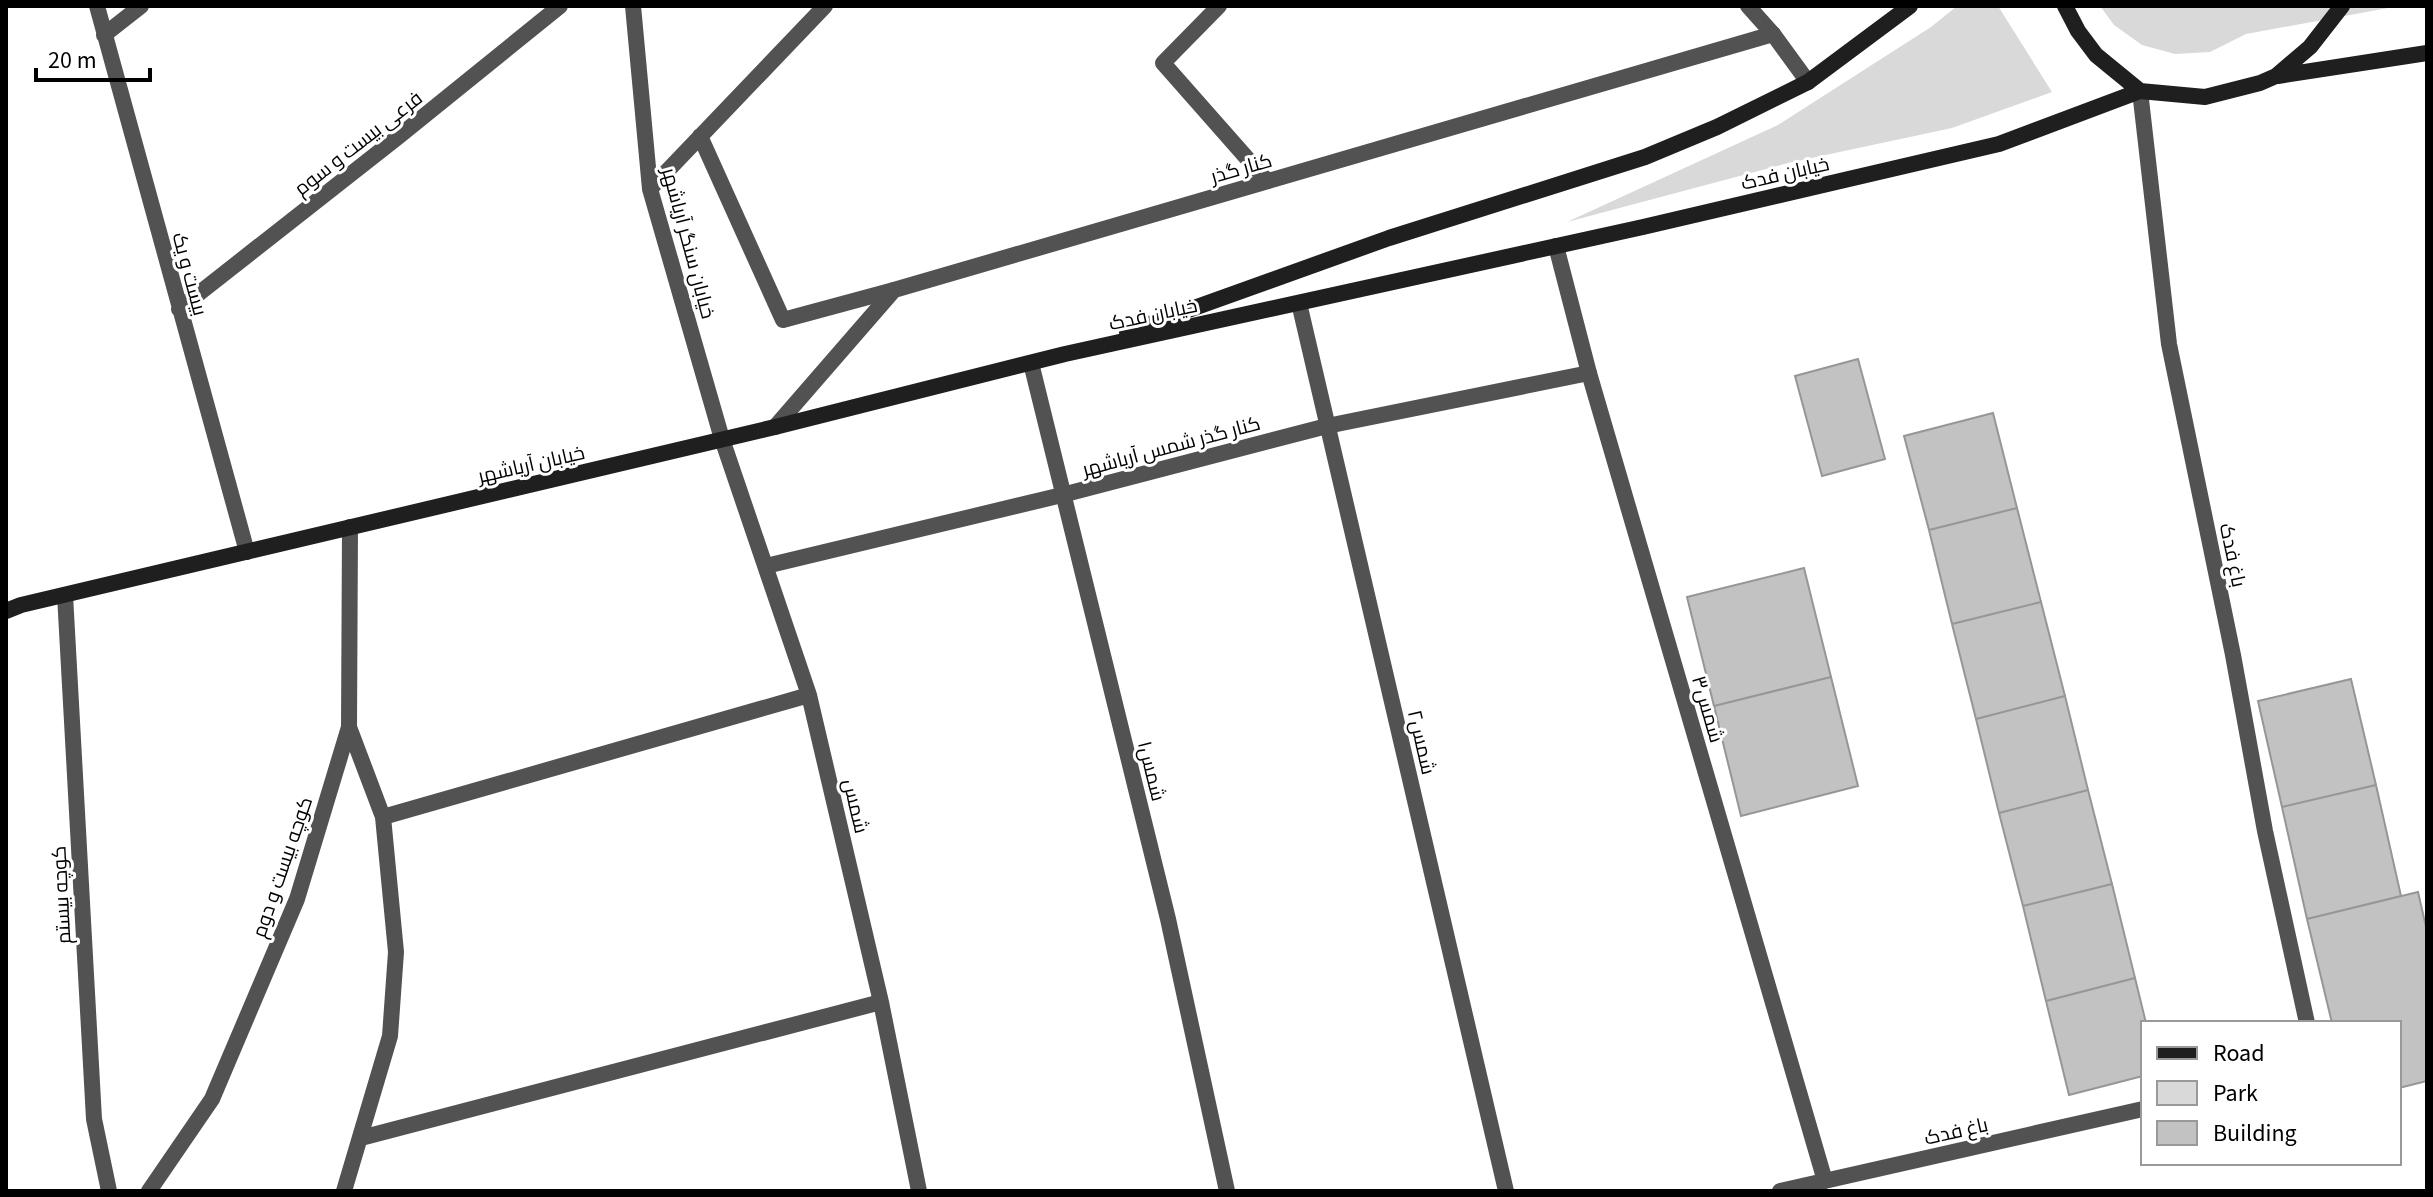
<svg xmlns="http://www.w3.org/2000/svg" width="2433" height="1197" font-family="'Source Sans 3',Cairo,sans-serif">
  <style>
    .green { fill: #d9d9d9 }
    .building { fill: #c2c2c2; stroke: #969696; stroke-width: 2 }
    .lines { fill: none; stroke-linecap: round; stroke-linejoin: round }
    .lane { stroke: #525252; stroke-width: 16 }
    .street { stroke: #525252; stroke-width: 16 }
    .secondary { stroke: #1f1f1f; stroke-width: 16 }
    .labels { text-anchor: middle; stroke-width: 6; stroke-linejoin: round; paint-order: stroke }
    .street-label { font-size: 20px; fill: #000; stroke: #fff }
  </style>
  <rect width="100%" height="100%" fill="#fff"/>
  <!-- green -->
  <path class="green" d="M1957,6h41l54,86 -100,36 -164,35 -221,59 211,-97 153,-98z
    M2100,6h299l-153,28 -36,18 -35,2 -33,-9 -28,-20z"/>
  <!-- building -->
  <path class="building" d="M1858,359l27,100 -63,17 -27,-100z
    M1993,413l24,95 -88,22 -25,-94z
    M2017,508l24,94 -89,22 -23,-94z
    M1804,568l27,109 -117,29 -27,-109z
    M2041,602l24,94 -89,23 -24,-95z
    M1831,677l27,109 -117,30 -27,-110z
    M2351,679l25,106 -94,22 -24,-106z
    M2065,696l23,94 -89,23 -23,-94z
    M2376,785l25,111 -94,23 -25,-112z
    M2088,790l24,94 -89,22 -24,-93z
    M2112,884l23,94 -89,23 -23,-95z
    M2418,892l9,39v150l-28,7v-65h-67l-25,-104z
    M2135,978l11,45h-3v53l-74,19 -23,-94z"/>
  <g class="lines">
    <!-- lane -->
    <path class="lane" d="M775,427l119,-137 879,-256
      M766,566l296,-71 265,-69 262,-53"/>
    <!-- street -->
    <path class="street" d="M97,6l150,546
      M633,6l17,183 72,250 87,256 72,307 38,189
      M1219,6l-56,57 104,118
      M1748,6l25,28 35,48
      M104,35l37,-29
      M2140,91l29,253 64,311 32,176 42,192
      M700,136l83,184 111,-30
      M650,189l175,-183
      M1556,246l33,127 236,808
      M1299,303l207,888
      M179,309l219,-172 162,-131
      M1031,363l137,556 59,272
      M65,595l29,524 15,72
      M383,817l426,-122
      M361,1138l520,-136
      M149,1191l63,-92 85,-200 52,-172 1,-200
      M344,1191l46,-155 6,-84 -13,-135 -34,-90
      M1780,1191l363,-82"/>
    <!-- secondary -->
    <path class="secondary" d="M2065,6l13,25 18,24 44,36 65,6 55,-14 16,-7 34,-29 32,-41
      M2278,76l149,-23
      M1127,332l262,-94 256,-81 72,-30 91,-45 102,-76
      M6,611l15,-6 754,-178 290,-73 578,-127 356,-83 141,-53"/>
  </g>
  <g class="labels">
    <!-- street labels -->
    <g class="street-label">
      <text transform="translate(358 143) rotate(-38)" y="7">فرعی بیست و سوم</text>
      <text transform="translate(1241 168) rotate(-16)" y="7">کنار گذر</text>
      <text transform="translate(1785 173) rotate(-13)" y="7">خیابان فدک</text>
      <text transform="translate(689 243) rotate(75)" y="7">خیابان سنگر آریاشهر</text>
      <text transform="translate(190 274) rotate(75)" y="7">بیست و یک</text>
      <text transform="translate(1153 314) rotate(-12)" y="7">خیابان فدک</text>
      <text transform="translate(1171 446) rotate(-15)" y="7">کنار گذر شمس آریاشهر</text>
      <text transform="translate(531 464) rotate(-13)" y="7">خیابان آریاشهر</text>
      <text transform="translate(2233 555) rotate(78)" y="7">باغ فدک</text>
      <text transform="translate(1708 709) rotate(74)" y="7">شمس۳</text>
      <text transform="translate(1422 742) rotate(77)" y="7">شمس۲</text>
      <text transform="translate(1152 771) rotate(76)" y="7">شمس۱</text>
      <text transform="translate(856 806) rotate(77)" y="7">شمس</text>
      <text transform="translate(282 867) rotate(-71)" y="7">کوچه بیست و دوم</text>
      <text transform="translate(61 895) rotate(-93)" y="7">کوچه بیستم</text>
      <text transform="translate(1956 1131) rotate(-13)" y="7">باغ فدک</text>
    </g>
  </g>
  <!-- border -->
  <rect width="2433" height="1197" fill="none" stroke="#000000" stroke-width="16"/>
  <!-- legend -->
  <rect x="2141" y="1021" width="260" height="144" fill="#ffffff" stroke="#999999" stroke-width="2"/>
  <rect x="2157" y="1047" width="40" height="12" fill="#1f1f1f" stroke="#999999" stroke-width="2"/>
  <text x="2213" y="1061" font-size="24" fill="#000000">Road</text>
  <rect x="2157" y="1081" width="40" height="24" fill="#d9d9d9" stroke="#999999" stroke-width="2"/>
  <text x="2213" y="1101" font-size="24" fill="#000000">Park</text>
  <rect x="2157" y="1121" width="40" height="24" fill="#c2c2c2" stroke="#999999" stroke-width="2"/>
  <text x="2213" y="1141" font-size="24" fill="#000000">Building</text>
  <!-- scale -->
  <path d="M36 68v12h114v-12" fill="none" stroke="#000000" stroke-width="4"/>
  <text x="48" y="68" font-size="24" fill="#000000" stroke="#ffffff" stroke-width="6" paint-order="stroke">20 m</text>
</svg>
